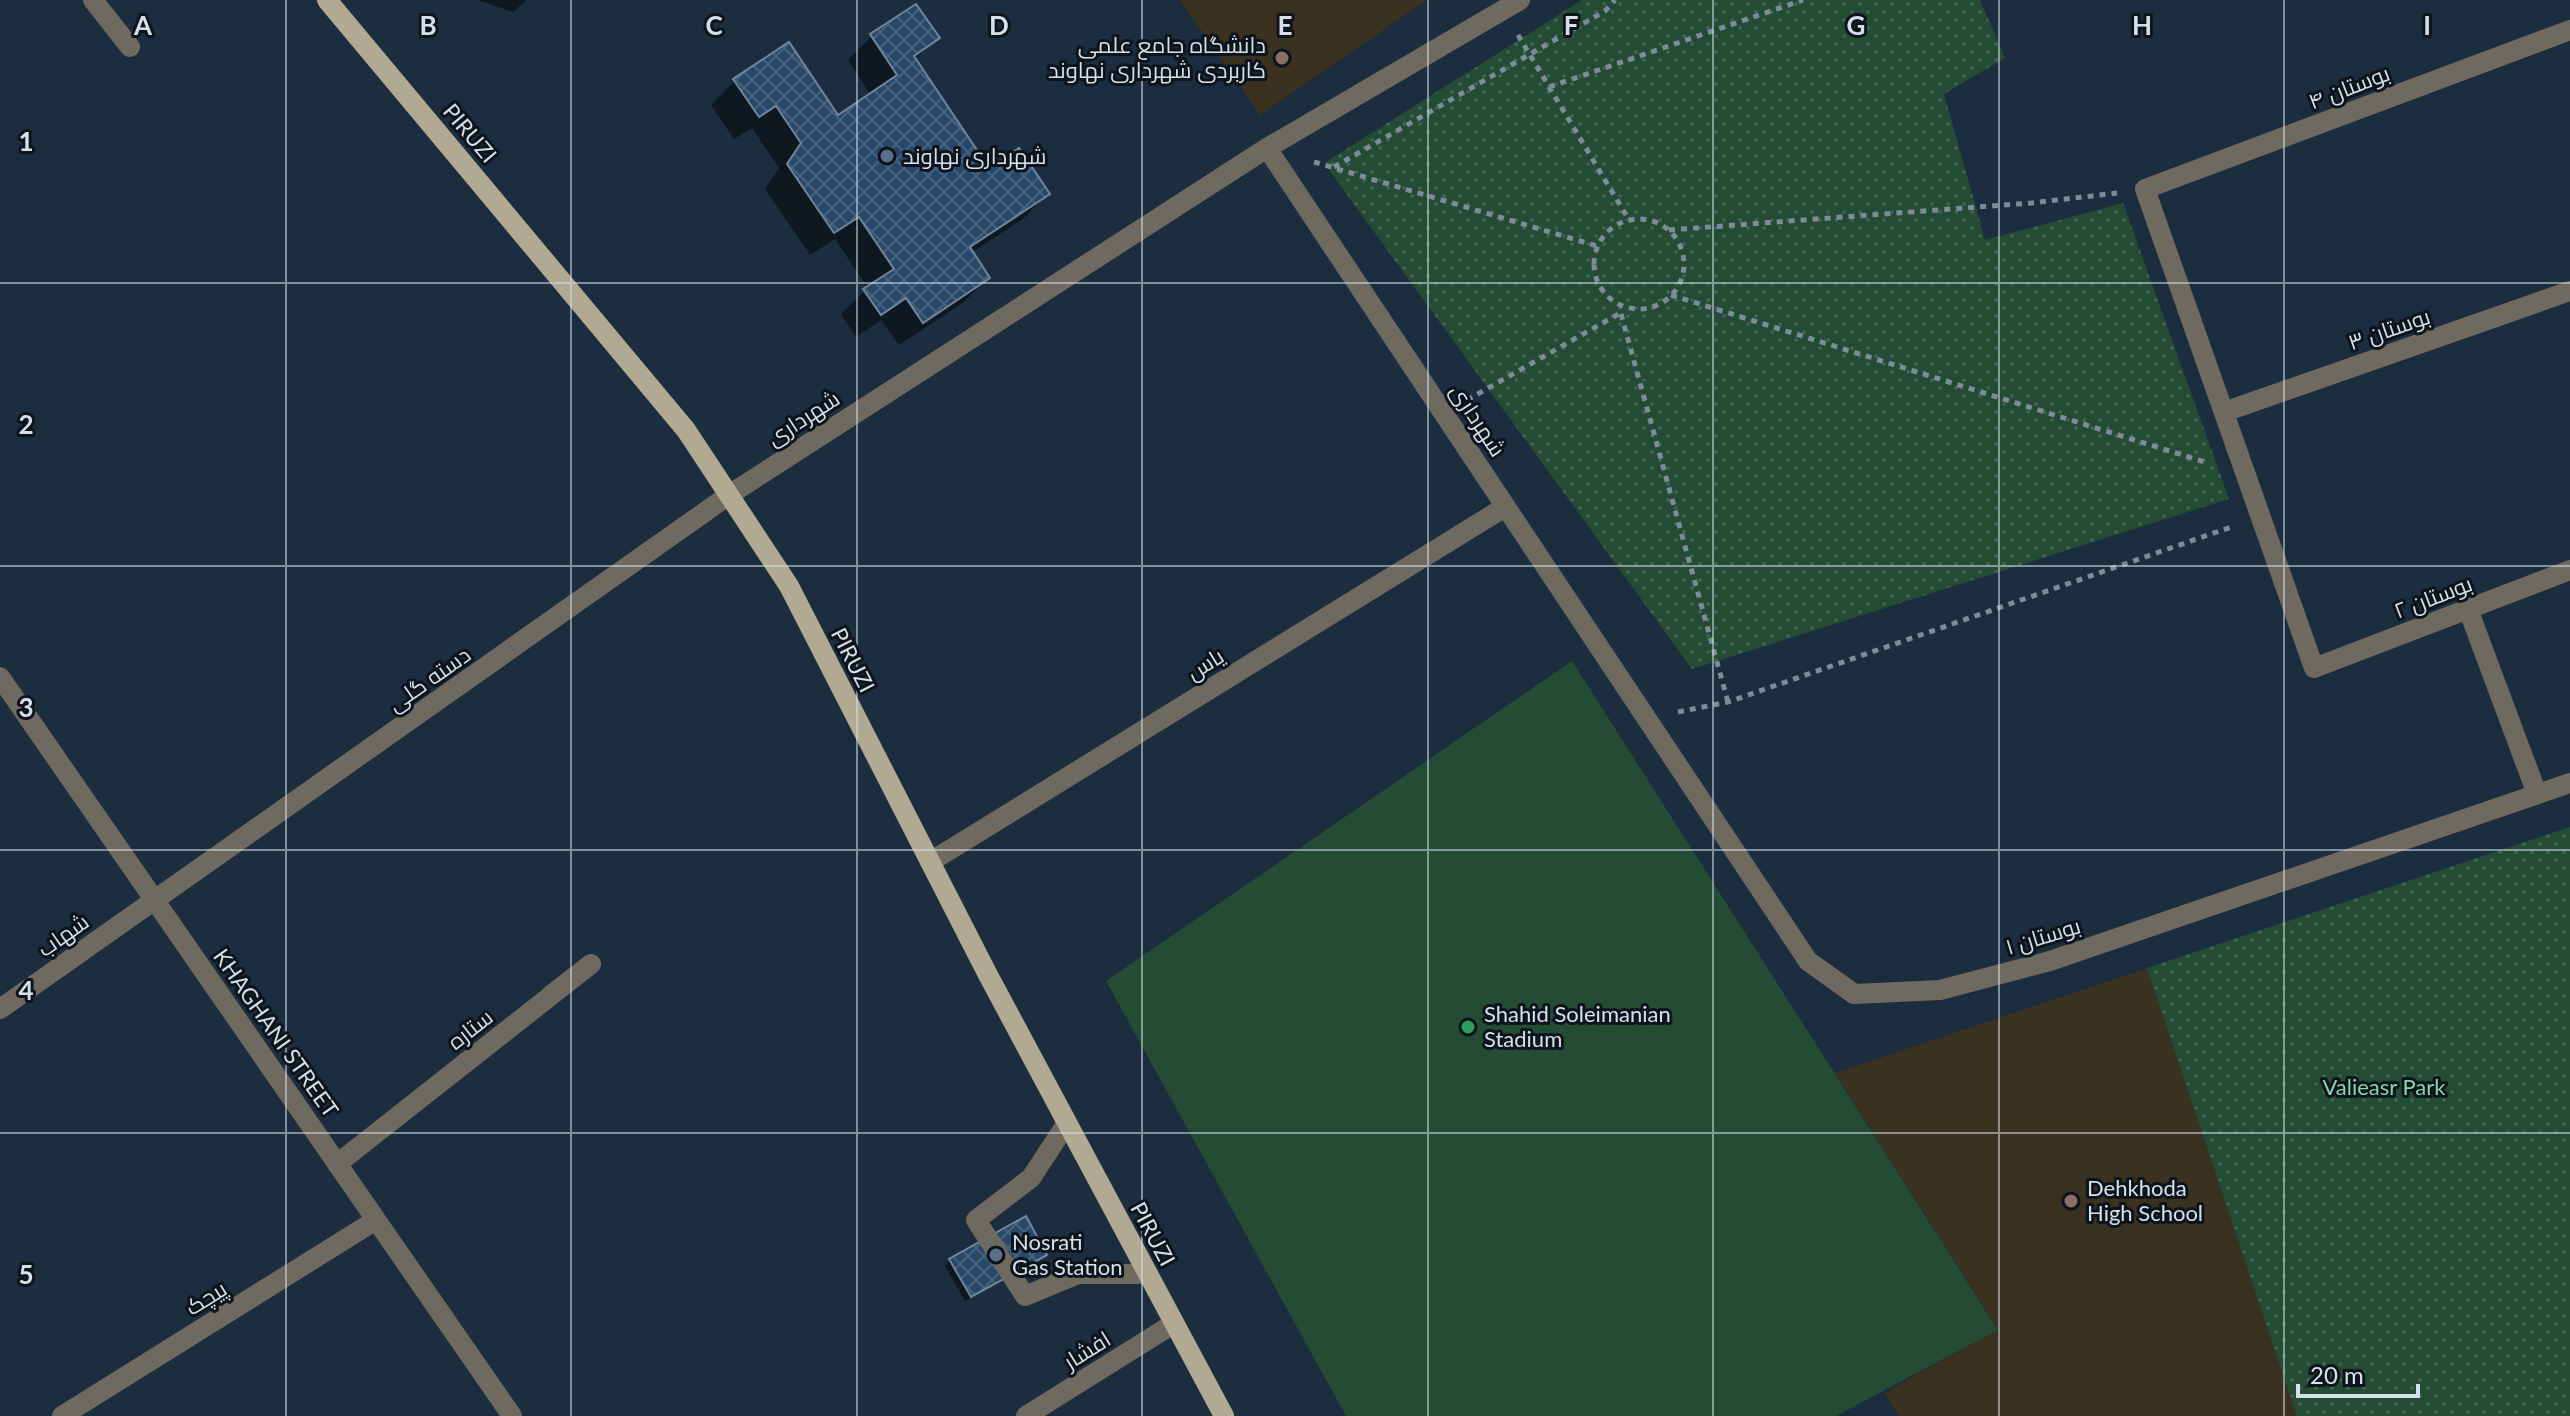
<svg xmlns="http://www.w3.org/2000/svg" width="2570" height="1416" font-family="Lato,Cairo,sans-serif">
  <style>
    .education { fill: #3b3121 }
    .grass { fill: #244c35 }
    .park { fill: url(#park-dots) }
    .shadow { fill: #0007 }
    .building { fill: url(#building-cross-hatch); stroke: #72869b; stroke-width: 2 }
    .lines { fill: none; stroke-linecap: round; stroke-linejoin: round }
    .path { stroke: #7e8c9a; stroke-width: 5; stroke-dasharray: 6 6; stroke-linecap: butt }
    .minor { stroke: #6f6a5f; stroke-width: 20 }
    .major { stroke: #b2a992; stroke-width: 20 }
    .grid { fill: none; stroke: #d5e0eb; stroke-width: 2; stroke-opacity: 0.55 }
    .education-dot { fill: #8d6e63; stroke: #0d141c; stroke-width: 3 }
    .service-dot { fill: #5c6f8a; stroke: #0d141c; stroke-width: 3 }
    .leisure-dot { fill: #2e9e5b; stroke: #0d141c; stroke-width: 3 }
    .labels { text-anchor: middle; stroke-width: 6; stroke-linejoin: round; paint-order: stroke }
    .poi-label { font-size: 22px; fill: #d5e0eb; stroke: #0d141c; text-anchor: start }
    .street-label { font-size: 22px; fill: #d5e0eb; stroke: #0d141c }
    .park-label { font-size: 22px; fill: #8bd4a6; stroke: #0d141c }
    .grid-label { font-size: 26px; text-anchor: middle; font-weight: bold; fill: #d5e0eb; stroke: #0d141c; stroke-width: 6; stroke-linejoin: round; paint-order: stroke }
  </style>
  <defs>
    <pattern id="park-dots" width="8" height="8" patternUnits="userSpaceOnUse" patternTransform="scale(2)"><rect width="8" height="8" fill="#244c35"/><path d="M2 2h.1M6 6h.1" fill="none" stroke="#436652" stroke-width="1.8" stroke-linecap="round"/></pattern>
    <pattern id="building-cross-hatch" width="8" height="8" patternUnits="userSpaceOnUse" patternTransform="scale(2)"><rect width="8" height="8" fill="#274869"/><path d="M0 0l8 8M0 8l8-8" fill="none" stroke="#45627f"/></pattern>
  </defs>
  <rect width="100%" height="100%" fill="#1b2d3e"/>
  <!-- education -->
  <path class="education" d="M1180,0h247l-167,115z
    M2147,968l150,448h-398l-15,-23 114,-64 -163,-256z"/>
  <!-- grass -->
  <path class="grass" d="M1572,661l426,669 -162,86h-490l-240,-435z"/>
  <!-- park -->
  <path class="park" d="M1582,0h398l25,58 -61,36 41,146 138,-37 106,296 -537,170 -368,-506z
    M2570,827v589h-273l-150,-448z"/>
  <!-- shadow -->
  <path class="shadow" d="M478,0h49l-14,12z
    M872,36l65,2 -23,22 74,111 59,23 -23,24 -53,35 17,25 -24,24 -65,43 -18,-25 -25,17 -15,-23 27,-26 -33,-49 -25,16 -45,-66 14,-21 -27,-40 -18,11 -23,-34 24,-24 102,36 34,-22 -23,-35z
    M1045,1254l-80,47 -20,-35 5,-6z"/>
  <!-- building -->
  <path class="building" d="M916,4l24,34 -26,18 75,112 30,-20 31,46 -80,53 20,31 -67,45 -17,-25 -25,17 -18,-26 31,-20 -35,-52 -25,16 -47,-69 14,-21 -25,-37 -17,11 -26,-38 56,-37 49,73 59,-40 -27,-41z
    M1026,1216l21,39 -76,42 -22,-38z"/>
  <g class="lines">
    <!-- path -->
    <path class="path" d="M1518,35l111,185
      M1549,87l254,-87
      M1314,162l283,84
      M1334,167l271,-156 10,-11
      M1594 264a45 45 0 1 1 90 0a45 45 0 1 1-90 0Z
      M1669,230l362,-27 86,-10
      M1671,295l537,168
      M1621,314l107,388
      M1467,400l155,-88
      M1678,712l50,-10 506,-176"/>
    <!-- minor -->
    <path class="minor" d="M93,0l37,47
      M2570,30l-425,159 169,479 256,-98
      M1267,148l253,-148
      M2224,412l346,-121
      M2468,609l69,185
      M0,677l512,739
      M930,862l575,-355
      M0,1009l729,-514 538,-347 541,813 46,33 86,-4 110,-29 520,-178
      M1067,1123l-36,55 -55,42 49,76 53,-22h69
      M337,1164l254,-200 -41,32
      M62,1416l314,-196
      M1026,1416l147,-92"/>
    <!-- major -->
    <path class="major" d="M327,0l359,430 103,156 198,387 237,443"/>
  </g>
  <!-- grid -->
  <path class="grid" d="M286,0v1416M571,0v1416M857,0v1416M1142,0v1416M1428,0v1416M1713,0v1416M1999,0v1416M2284,0v1416M0,283h2570M0,566h2570M0,850h2570M0,1133h2570"/>
  <!-- markers -->
  <g class="education-dot">
    <circle cx="1282" cy="58" r="8"/>
    <circle cx="2071" cy="1201" r="8"/>
  </g>
  <g class="service-dot">
    <circle cx="887" cy="156" r="8"/>
    <circle cx="996" cy="1255" r="8"/>
  </g>
  <circle class="leisure-dot" cx="1468" cy="1027" r="8"/>
  <g class="labels">
    <!-- poi labels -->
    <g class="poi-label">
      <text x="1266" y="53" text-anchor="end">دانشگاه جامع علمی<tspan x="1266" dy="25">کاربردی شهرداری نهاوند</tspan></text>
      <text x="903" y="164">شهرداری نهاوند</text>
      <text x="1484" y="1022">Shahid Soleimanian<tspan x="1484" dy="25">Stadium</tspan></text>
      <text x="2087" y="1196">Dehkhoda<tspan x="2087" dy="25">High School</tspan></text>
      <text x="1012" y="1250">Nosrati<tspan x="1012" dy="25">Gas Station</tspan></text>
    </g>
    <!-- street labels -->
    <g class="street-label">
      <text transform="translate(2349 87) rotate(-21)" y="8">بوستان ۴</text>
      <text transform="translate(470 133) rotate(50)" y="8">PIRUZI</text>
      <text transform="translate(2389 329) rotate(-19)" y="8">بوستان ۳</text>
      <text transform="translate(803 418) rotate(-33)" y="8">شهرداری</text>
      <text transform="translate(1478 420) rotate(57)" y="8">شهرداری</text>
      <text transform="translate(2433 597) rotate(-21)" y="8">بوستان ۲</text>
      <text transform="translate(853 660) rotate(63)" y="8">PIRUZI</text>
      <text transform="translate(1205 664) rotate(-32)" y="8">یاس</text>
      <text transform="translate(429 679) rotate(-35)" y="8">دسته گلی</text>
      <text transform="translate(63 935) rotate(-35)" y="8">شهاب</text>
      <text transform="translate(2043 936) rotate(-17)" y="8">بوستان ۱</text>
      <text transform="translate(470 1029) rotate(-38)" y="8">ستاره</text>
      <text transform="translate(276 1033) rotate(55)" y="8">KHAGHANI STREET</text>
      <text transform="translate(1153 1234) rotate(62)" y="8">PIRUZI</text>
      <text transform="translate(206 1298) rotate(-32)" y="8">پیچک</text>
      <text transform="translate(1087 1350) rotate(-32)" y="8">افشار</text>
    </g>
    <!-- park labels -->
    <g class="park-label">
      <text x="2384" y="1095">Valieasr Park</text>
    </g>
  </g>
  <g class="grid-label">
    <text x="143" y="35">A</text>
    <text x="428" y="35">B</text>
    <text x="714" y="35">C</text>
    <text x="999" y="35">D</text>
    <text x="1285" y="35">E</text>
    <text x="1571" y="35">F</text>
    <text x="1856" y="35">G</text>
    <text x="2142" y="35">H</text>
    <text x="2427" y="35">I</text>
    <text x="26" y="151">1</text>
    <text x="26" y="434">2</text>
    <text x="26" y="717">3</text>
    <text x="26" y="1000">4</text>
    <text x="26" y="1284">5</text>
  </g>
  <!-- scale -->
  <path d="M2298 1384v12h120v-12" fill="none" stroke="#d5e0eb" stroke-width="4"/>
  <text x="2310" y="1384" font-size="24" fill="#d5e0eb" stroke="#0d141c" stroke-width="6" paint-order="stroke">20 m</text>
</svg>
